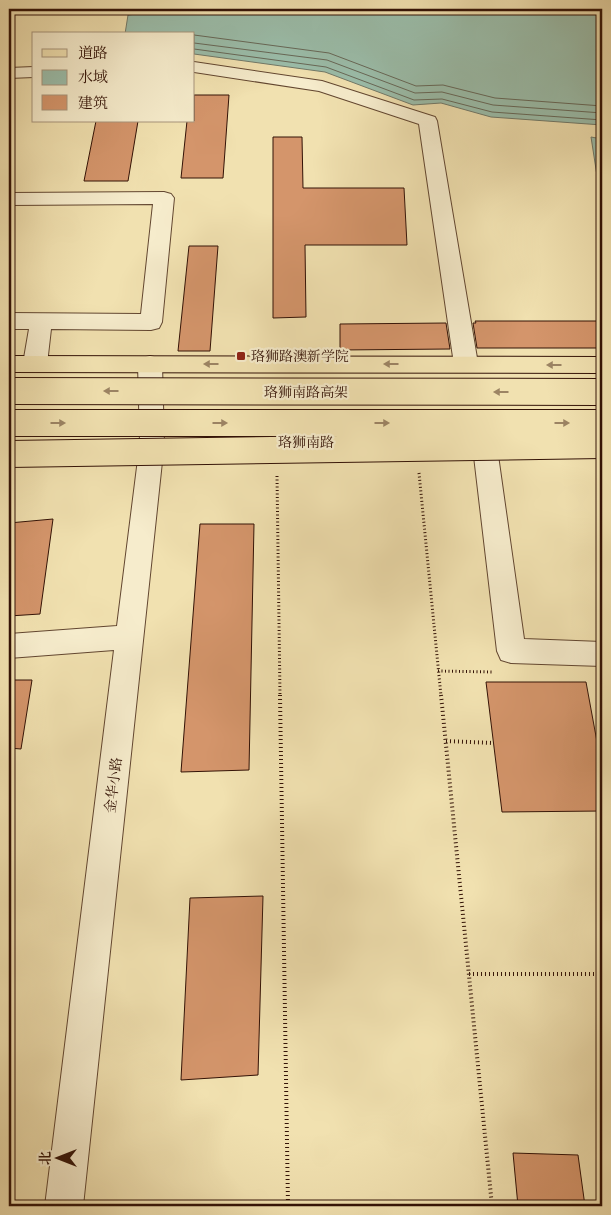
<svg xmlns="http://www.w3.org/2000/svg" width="611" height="1215" font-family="'Old Standard TT','Noto Serif SC',serif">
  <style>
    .water { fill: #9bbeab; stroke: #717969 }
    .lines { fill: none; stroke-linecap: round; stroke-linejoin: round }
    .shore { stroke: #676858; stroke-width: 1 }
    .building { fill: #d4956b; stroke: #331206 }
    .minor-casing { stroke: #624630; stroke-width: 2 }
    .major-casing { stroke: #331206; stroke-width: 2 }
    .path-far1 { stroke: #331206; stroke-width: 3; stroke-dasharray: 1 2.5; stroke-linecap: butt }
    .path { stroke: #331206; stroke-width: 4; stroke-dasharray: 1 3; stroke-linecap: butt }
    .minor { fill: #f6eccc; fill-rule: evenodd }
    .major { fill: #f1e1b0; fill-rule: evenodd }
    .highway-bridge-casing { stroke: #331206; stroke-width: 28; stroke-linecap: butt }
    .highway-bridge { stroke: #f1e1b0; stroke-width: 26 }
    .oneway { fill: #9c8464 }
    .poi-dot { fill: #8f2418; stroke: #f6eccc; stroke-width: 2 }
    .labels { text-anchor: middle; stroke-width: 4.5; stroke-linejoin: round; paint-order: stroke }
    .poi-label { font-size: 14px; fill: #331206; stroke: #f6eccc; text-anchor: start }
    .street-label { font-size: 14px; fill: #331206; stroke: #f6eccc }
  </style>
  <rect width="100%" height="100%" fill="#f1e1b0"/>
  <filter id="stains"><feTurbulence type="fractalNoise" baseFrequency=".004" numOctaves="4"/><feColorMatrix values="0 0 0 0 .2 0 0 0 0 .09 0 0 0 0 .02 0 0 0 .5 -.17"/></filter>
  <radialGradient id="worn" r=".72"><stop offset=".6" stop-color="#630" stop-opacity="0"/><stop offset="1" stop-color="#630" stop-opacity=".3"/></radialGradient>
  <!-- water -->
  <path class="water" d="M138,9h464v116l-111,-8 -50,-14 -28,2 -88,-33 -131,-18v-20h-69l3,-19 9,-1z
    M591,137l11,2v69z"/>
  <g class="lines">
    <!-- shore -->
    <path class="shore" d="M194,35l135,18 87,33 27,-1 52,13 107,8
      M194,43l133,17 88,33 27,-1 51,13 109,8
      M194,49l132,18 88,33 28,-1 50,13 110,8"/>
  </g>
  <!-- building -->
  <path class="building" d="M194,95h35l-6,83h-42l6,-57h7z
    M96,121h42l-10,60h-44z
    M273,137h29l1,51h101l3,57h-102l1,72 -33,1z
    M189,246h29l-8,105h-32z
    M475,321h127v27h-125l-4,-25h3z
    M446,323l4,26 -110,1v-26z
    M53,519l-13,95 -31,2v-93z
    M200,524h54l-5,246 -68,2z
    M9,680h23l-11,69 -12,-1z
    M486,682h100l16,87v42l-100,1z
    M263,896l-5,179 -77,5 9,-182z
    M513,1153l65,2 7,51h-67z"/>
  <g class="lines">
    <defs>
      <path id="minor" d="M194,62l128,19 113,36 2,4 41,243 -4,6 -8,2 -8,-2 -4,-6 -35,-240 -100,-33 -125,-19z
        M34,67v10l-25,1v-10z
        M164,192l7,2 3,4 -12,124 -3,6 -8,2 -100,-1 -4,35 -4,6 -8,2 -8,-2 -4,-6 6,-35h-20v-16l132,1 12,-110 -144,1v-12z
        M150,356l8,2 4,6 2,79 -81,763h-38l69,-556 -105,8v-24l108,-8 23,-183 -2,-79 4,-6z
        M485,439l9,2 3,7 27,191 78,3v24l-91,-3 -10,-3 -4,-9 -24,-203 3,-7z"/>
      <path id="major" d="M9,356l593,1v16l-593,-1z"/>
    </defs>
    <!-- minor casing -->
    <use href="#minor" class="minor-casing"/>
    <!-- major casing -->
    <use href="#major" class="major-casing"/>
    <!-- path-far1 -->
    <path class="path-far1" d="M419,473l22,223
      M277,476l3,220
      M438,671l56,1"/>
    <!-- path -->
    <path class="path" d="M280,695l8,511
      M441,695l51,511
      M446,741l47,2
      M469,974h133"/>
    <!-- minor -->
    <use href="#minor" class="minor"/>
    <!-- major -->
    <use href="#major" class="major"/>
    <defs>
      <path id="highway-bridge" d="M9,391l593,1
        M9,423h593
        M9,454l593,-9"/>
    </defs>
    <!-- highway-bridge casing -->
    <use href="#highway-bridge" class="highway-bridge-casing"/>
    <!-- highway-bridge -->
    <use href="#highway-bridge" class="highway-bridge"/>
  </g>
  <!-- one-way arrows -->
  <defs><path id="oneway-solid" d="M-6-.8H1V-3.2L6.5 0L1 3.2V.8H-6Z" transform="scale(1.25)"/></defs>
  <g class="oneway">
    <use href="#oneway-solid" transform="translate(211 364) rotate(-180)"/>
    <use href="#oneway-solid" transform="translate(391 364) rotate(-180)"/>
    <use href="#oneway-solid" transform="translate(554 365) rotate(-180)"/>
    <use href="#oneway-solid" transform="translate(111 391) rotate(-180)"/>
    <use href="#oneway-solid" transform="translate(501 392) rotate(-180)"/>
    <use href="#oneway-solid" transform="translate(58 423)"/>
    <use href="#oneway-solid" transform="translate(220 423)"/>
    <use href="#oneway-solid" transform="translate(382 423)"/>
    <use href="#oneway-solid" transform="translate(562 423)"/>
  </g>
  <!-- markers -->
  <rect class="poi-dot" x="236" y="351" width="10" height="10" rx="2.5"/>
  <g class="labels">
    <!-- poi labels -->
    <g class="poi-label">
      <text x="251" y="361">珞狮路澳新学院</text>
    </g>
    <!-- street labels -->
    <g class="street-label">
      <text x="306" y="397">珞狮南路高架</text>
      <text x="306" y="447">珞狮南路</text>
      <text transform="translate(113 785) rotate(-83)" y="5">金华小路</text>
    </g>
  </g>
  <!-- margin -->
  <rect width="611" height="1215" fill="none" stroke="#f1e1b0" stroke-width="30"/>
  <rect x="10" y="10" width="591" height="1195" fill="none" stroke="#331206" stroke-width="2.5"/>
  <rect x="15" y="15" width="581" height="1185" fill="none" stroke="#331206"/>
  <!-- legend -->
  <rect x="32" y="32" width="162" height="90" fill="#f6eccc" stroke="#a8957d"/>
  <rect x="42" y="49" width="25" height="8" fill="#f1e1b0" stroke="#a8957d"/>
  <text x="78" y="58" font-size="15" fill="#331206">道路</text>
  <rect x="42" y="70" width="25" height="15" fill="#9bbeab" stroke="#a8957d"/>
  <text x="78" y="82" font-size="15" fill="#331206">水域</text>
  <rect x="42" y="95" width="25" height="15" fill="#d4956b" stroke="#a8957d"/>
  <text x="78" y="108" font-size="15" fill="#331206">建筑</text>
  <!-- north arrow -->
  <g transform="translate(58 1158) rotate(270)" stroke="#f6eccc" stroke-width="4" paint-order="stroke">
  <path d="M0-4L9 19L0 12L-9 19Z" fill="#331206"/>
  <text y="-8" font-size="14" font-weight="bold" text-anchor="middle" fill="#331206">北</text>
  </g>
  <rect width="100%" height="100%" filter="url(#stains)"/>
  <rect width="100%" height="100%" fill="url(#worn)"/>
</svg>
